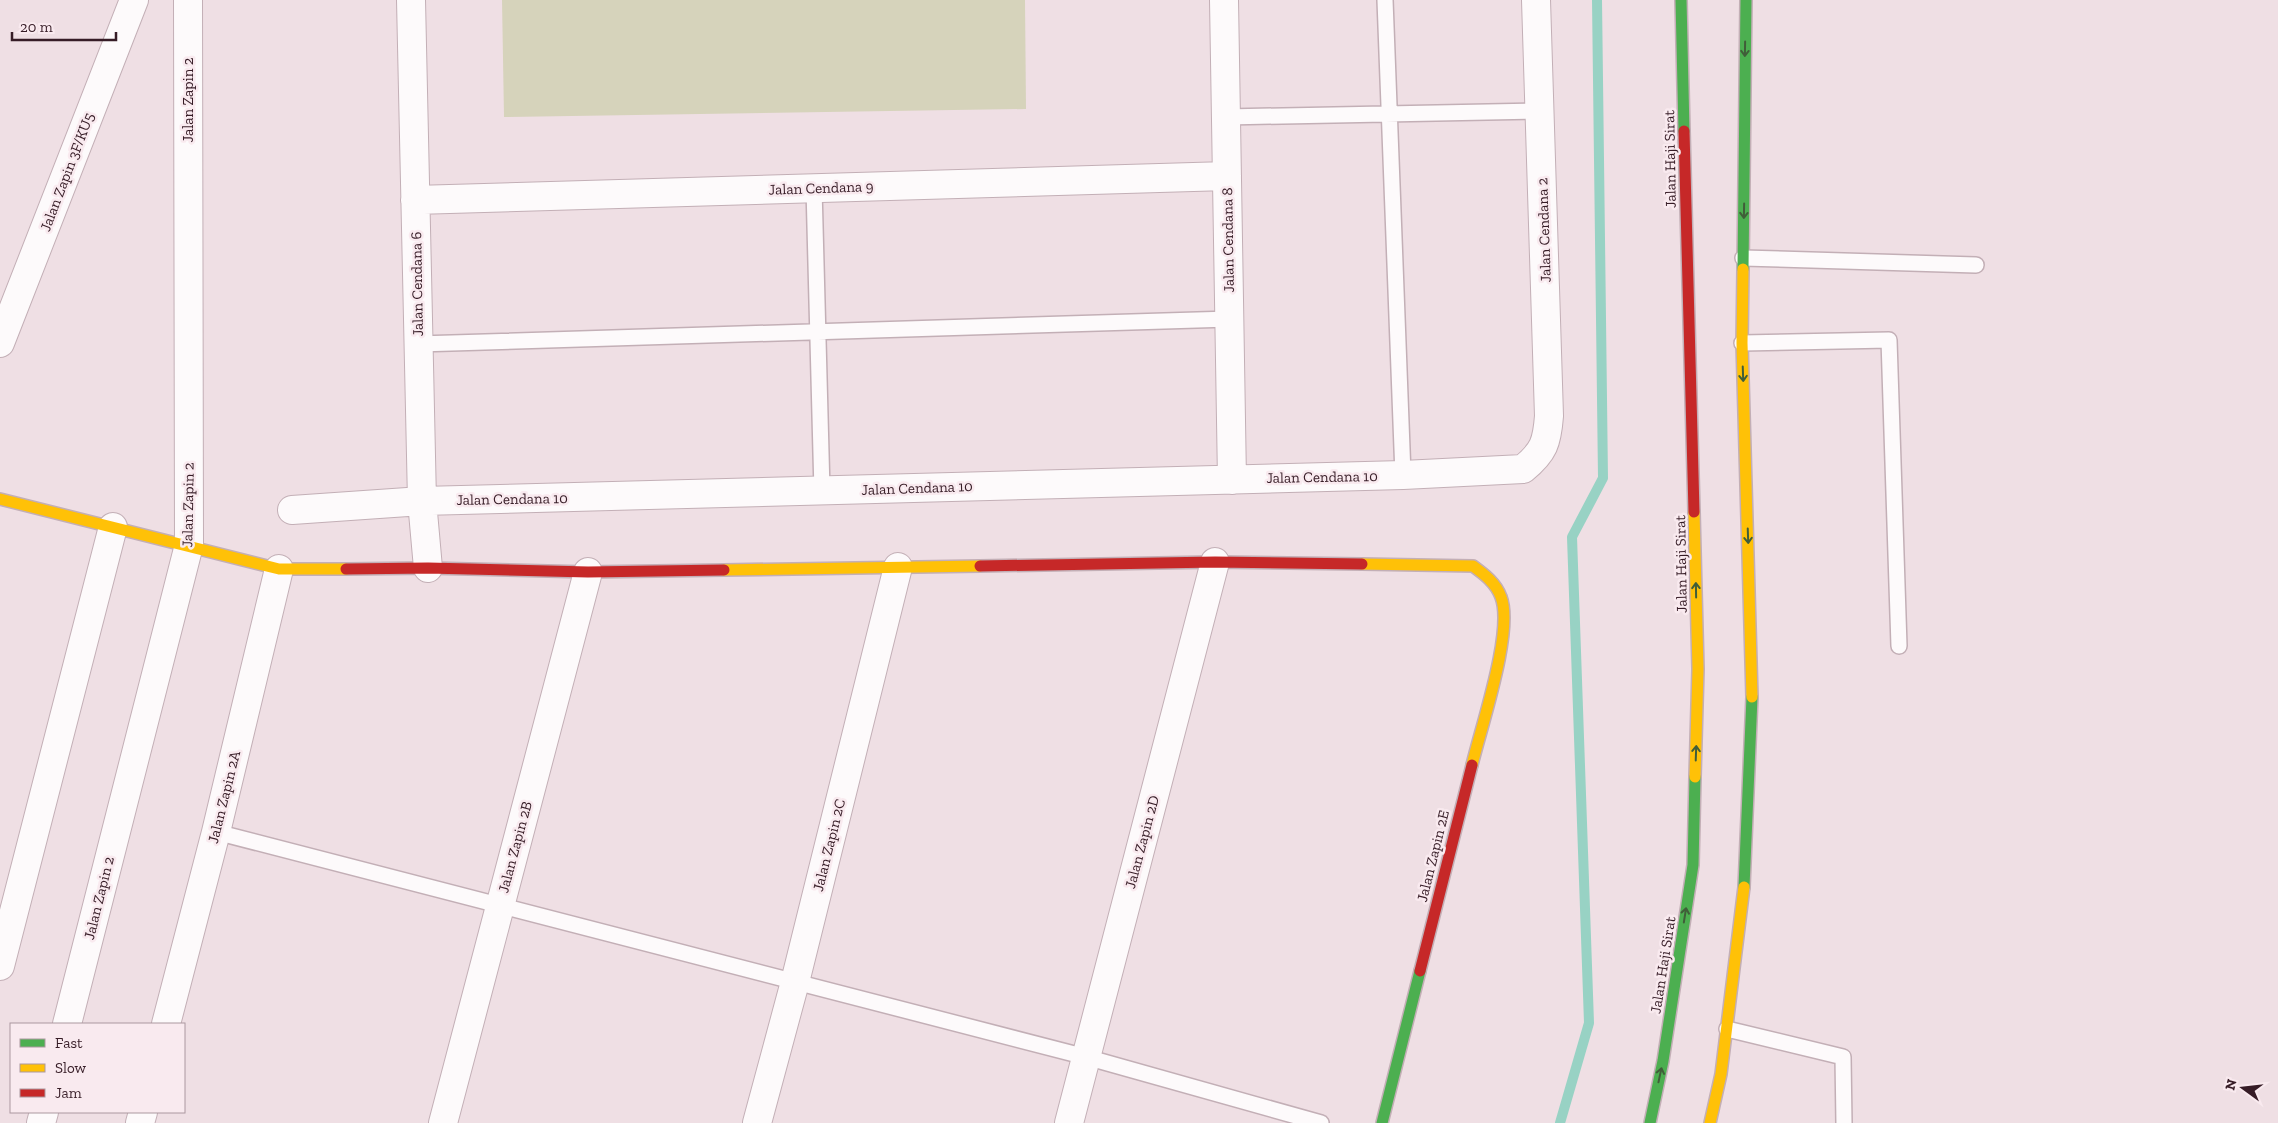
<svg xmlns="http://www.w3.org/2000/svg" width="2278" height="1123" font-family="'Zilla Slab',serif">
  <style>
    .grass { fill: #d6d3bb }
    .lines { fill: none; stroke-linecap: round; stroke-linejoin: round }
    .stream { stroke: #98d2c4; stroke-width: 10 }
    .lane-casing { stroke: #c3afb6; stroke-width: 18 }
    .street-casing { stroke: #c3afb6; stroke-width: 30 }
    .fast-casing { stroke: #c3afb6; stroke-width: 14 }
    .slow-casing { stroke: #c3afb6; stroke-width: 14 }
    .jam-casing { stroke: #c3afb6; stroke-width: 14 }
    .lane { stroke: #fdfafb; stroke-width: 15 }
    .street { stroke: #fdfafb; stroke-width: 28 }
    .fast { stroke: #4caf50; stroke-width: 11 }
    .slow { stroke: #ffc107; stroke-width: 11 }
    .jam { stroke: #c62828; stroke-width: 11 }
    .oneway { stroke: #405e39 }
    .labels { text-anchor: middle; stroke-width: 5; stroke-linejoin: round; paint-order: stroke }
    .street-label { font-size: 15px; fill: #361c26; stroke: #f9eaef }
  </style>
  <rect width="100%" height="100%" fill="#efdfe4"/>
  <!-- grass -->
  <path class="grass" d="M502,0h523l1,109 -522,8z"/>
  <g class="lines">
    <!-- stream -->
    <path class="stream" d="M1560,1123l29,-100 -17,-486 31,-59 -6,-478"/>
    <defs>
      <path id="lane" d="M1385,0l18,475
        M1226,117l314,-6
        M814,188l8,303
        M1743,258l233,7
        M1742,343l147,-3 10,306
        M418,344l812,-25
        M216,832l870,225 235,66
        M1727,1029l116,28 1,66"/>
      <path id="street" d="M411,0l11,501 6,67
        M1224,0l8,480
        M415,200l812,-24
        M0,343l134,-343
        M292,510l130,-9 981,-26 120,-6c21,-17 24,-27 26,-53l-13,-416
        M0,966l113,-439
        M67,1024l122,-479 -1,-545
        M166,1024l50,-192 63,-263
        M41,1123l3,-11
        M140,1123l3,-11
        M443,1123l145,-551
        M757,1123l38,-141 103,-415
        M1069,1123l146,-561"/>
      <path id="fast" d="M1681,0l3,131
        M1743,269l3,-269
        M1744,887l8,-190
        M1382,1123l38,-152
        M1650,1123l13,-62 30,-196 2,-88"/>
      <path id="slow" d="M1743,269l-1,74 10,354
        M0,499l279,70h67
        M1694,512l4,157 -3,108
        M1362,564l111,2c11,8 23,17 28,31 13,34 -20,130 -29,168
        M724,570l256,-4
        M1710,1123l11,-49 23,-187"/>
      <path id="jam" d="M1684,131l10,381
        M980,566l235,-4 147,2
        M346,569l82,-1 160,4 136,-2
        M1420,971l52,-206"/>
    </defs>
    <!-- lane casing -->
    <use href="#lane" class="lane-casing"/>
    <!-- street casing -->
    <use href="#street" class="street-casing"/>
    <!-- fast casing -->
    <use href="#fast" class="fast-casing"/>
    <!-- slow casing -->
    <use href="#slow" class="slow-casing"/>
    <!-- jam casing -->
    <use href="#jam" class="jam-casing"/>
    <!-- lane -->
    <use href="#lane" class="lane"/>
    <!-- street -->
    <use href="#street" class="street"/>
    <!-- fast -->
    <use href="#fast" class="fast"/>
    <!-- slow -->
    <use href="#slow" class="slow"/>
    <!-- jam -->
    <use href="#jam" class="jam"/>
  </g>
  <!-- one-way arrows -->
  <defs><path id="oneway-shaft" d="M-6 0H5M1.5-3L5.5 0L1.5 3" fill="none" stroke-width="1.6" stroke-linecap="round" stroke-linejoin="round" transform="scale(1.25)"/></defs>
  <g class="oneway">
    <use href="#oneway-shaft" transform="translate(1745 49) rotate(91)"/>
    <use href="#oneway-shaft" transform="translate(1744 211) rotate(91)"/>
    <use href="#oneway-shaft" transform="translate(1743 374) rotate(88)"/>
    <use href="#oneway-shaft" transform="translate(1748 536) rotate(88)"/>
    <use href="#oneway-shaft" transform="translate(1696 590) rotate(-91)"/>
    <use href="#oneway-shaft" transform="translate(1696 753) rotate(-88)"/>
    <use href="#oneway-shaft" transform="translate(1685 915) rotate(-81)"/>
    <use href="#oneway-shaft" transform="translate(1660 1075) rotate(-78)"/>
  </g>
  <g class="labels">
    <!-- street labels -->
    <g class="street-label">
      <text transform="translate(188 100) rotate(-90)" y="5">Jalan Zapin 2</text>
      <text transform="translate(1670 159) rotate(-91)" y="5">Jalan Haji Sirat</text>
      <text transform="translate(67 172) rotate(-69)" y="5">Jalan Zapin 3F/KU5</text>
      <text transform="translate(821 188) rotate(-2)" y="5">Jalan Cendana 9</text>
      <text transform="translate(1544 230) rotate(-92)" y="5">Jalan Cendana 2</text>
      <text transform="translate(1228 240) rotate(-91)" y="5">Jalan Cendana 8</text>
      <text transform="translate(417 284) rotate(-91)" y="5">Jalan Cendana 6</text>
      <text transform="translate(1322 477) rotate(-1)" y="5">Jalan Cendana 10</text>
      <text transform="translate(917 488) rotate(-2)" y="5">Jalan Cendana 10</text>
      <text transform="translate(512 499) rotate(-1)" y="5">Jalan Cendana 10</text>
      <text transform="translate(188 505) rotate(-89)" y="5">Jalan Zapin 2</text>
      <text transform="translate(1681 564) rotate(-91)" y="5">Jalan Haji Sirat</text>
      <text transform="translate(224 797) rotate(-76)" y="5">Jalan Zapin 2A</text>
      <text transform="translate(1142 842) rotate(-75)" y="5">Jalan Zapin 2D</text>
      <text transform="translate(829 845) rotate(-76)" y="5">Jalan Zapin 2C</text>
      <text transform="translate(515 847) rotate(-75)" y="5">Jalan Zapin 2B</text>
      <text transform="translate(1433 856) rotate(-76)" y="5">Jalan Zapin 2E</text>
      <text transform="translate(99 898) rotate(-76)" y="5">Jalan Zapin 2</text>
      <text transform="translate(1663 965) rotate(-81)" y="5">Jalan Haji Sirat</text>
    </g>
  </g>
  <!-- legend -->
  <rect x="10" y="1023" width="175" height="90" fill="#f9eaef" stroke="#ab989f"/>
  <rect x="20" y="1039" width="25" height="8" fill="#4caf50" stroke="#ab989f"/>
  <text x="55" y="1048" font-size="15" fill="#361c26">Fast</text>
  <rect x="20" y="1064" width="25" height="8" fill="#ffc107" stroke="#ab989f"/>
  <text x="55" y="1073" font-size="15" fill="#361c26">Slow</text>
  <rect x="20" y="1089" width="25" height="8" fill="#c62828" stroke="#ab989f"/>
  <text x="55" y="1098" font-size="15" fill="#361c26">Jam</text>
  <!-- north arrow -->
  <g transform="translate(2243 1088) rotate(285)" stroke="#f9eaef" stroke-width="4" paint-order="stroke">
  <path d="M0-4L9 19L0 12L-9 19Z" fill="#361c26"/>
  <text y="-8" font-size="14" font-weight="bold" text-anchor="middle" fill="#361c26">N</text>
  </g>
  <!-- scale -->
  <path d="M12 32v8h104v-8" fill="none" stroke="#361c26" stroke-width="2.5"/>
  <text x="20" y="32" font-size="15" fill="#361c26" stroke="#f9eaef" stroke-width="4" paint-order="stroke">20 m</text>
</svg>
